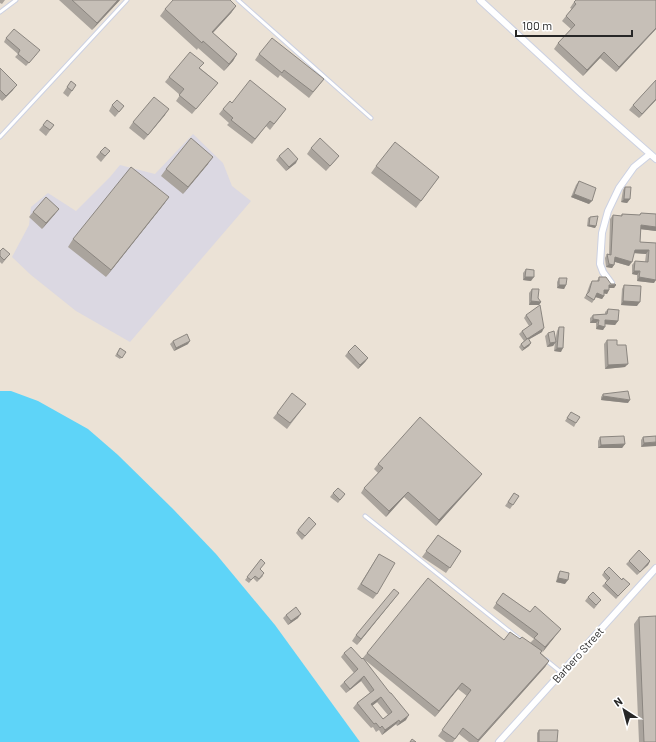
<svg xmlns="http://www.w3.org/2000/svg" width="656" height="742" font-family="Barlow,sans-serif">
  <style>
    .industrial { fill: #dbd8e2 }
    .water { fill: #5ed4f8 }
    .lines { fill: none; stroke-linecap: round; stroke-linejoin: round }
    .lane-casing { stroke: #ccd1e2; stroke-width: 5 }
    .street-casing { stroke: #ccd1e2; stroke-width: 8 }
    .lane { stroke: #fff; stroke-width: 3 }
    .street { stroke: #fff; stroke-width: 6 }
    .wall { fill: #aaa49d; fill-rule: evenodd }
    .shaded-wall { fill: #8b8680 }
    .building { fill: #c6bfb7; stroke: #8b8680; fill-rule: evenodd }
    .labels { text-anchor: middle; stroke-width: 4; stroke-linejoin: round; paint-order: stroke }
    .street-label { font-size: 11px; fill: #272727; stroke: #fff }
  </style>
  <rect width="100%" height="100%" fill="#ebe2d6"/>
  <!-- industrial -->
  <path class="industrial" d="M193,134l30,29 9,23 19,15 -121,141 -54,-31 -45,-36 -19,-18 17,-32 2,-18 17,-14 28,18 34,-34 10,-12 35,9z"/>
  <!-- water -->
  <path class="water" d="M0,391h11l27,10 50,28 30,26 55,54 43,45 59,71 85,117h-360z"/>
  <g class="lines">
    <defs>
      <path id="lane" d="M238,0l133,118
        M0,12l16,-12
        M0,137l127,-137
        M365,516l158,126
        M546,660l16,13"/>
      <path id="street" d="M480,0l102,94 74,65
        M611,283l-8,-11 -3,-8 2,-31 6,-22 11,-23 15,-21 16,-13
        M499,742l157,-174"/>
    </defs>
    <!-- lane casing -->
    <use href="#lane" class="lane-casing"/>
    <!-- street casing -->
    <use href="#street" class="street-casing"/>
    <!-- lane -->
    <use href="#lane" class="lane"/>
    <!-- street -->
    <use href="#street" class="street"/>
  </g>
  <!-- wall -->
  <path class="wall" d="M0,0h5l-3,4 -2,-1z
    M59,0h61l-28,30z
    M656,0v29l-40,43 -16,-14 -17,18 -29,-27 4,-6 13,-14 -9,-8 4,-5 6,-7 -2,-1 4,-6z
    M236,6l-5,7 -18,20 24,21 -4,7 -9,10 -26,-23 -1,2 -37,-34 5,-7z
    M6,38l31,16 -11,12 -11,-9 3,-3 -14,-12z
    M259,54l65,25 -15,19 -29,-23 -2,3 -23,-18z
    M0,68l13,22 -11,11 -2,-2z
    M200,68l18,15 -26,31 -16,-13 4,-6 -15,-13 4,-5z
    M656,80v20l-17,18 -10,-8 4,-5z
    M71,81l5,4 -8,12 -5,-4z
    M232,103l54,6 -16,21 -4,-4 -14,18 -25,-19 2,-2 -10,-9 4,-5z
    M112,105l12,1 -9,11 -6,-6z
    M165,115l-21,25 -15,-12 4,-6z
    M47,120l7,5 -8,11 -7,-6z
    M311,148l28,8 -4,5 -9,10 -19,-17z
    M110,151l-9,11 -5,-5 4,-5z
    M279,156l17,7 -10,8 -10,-11z
    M208,164l-25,30 -22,-18 5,-7z
    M376,166l63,11 -23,31 -45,-35z
    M579,181l10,23 -18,-7 5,-12z
    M625,187l5,12 -3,4 -6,-1 2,-12z
    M169,197l-5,7 -58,73 -38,-30 5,-8z
    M33,212l22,2 -13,15 -13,-12z
    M641,213l15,1v22v-5l-15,-2 -1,13 16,1 -2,40 -17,-2v-6l-5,-1v-9l3,-4 10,1 1,-8 -12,-1 -5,13 -14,-4 -1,3 -2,3 -6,-1 -1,-9 2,-4 2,1 1,-36 3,-4 8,1 1,-2 17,1z
    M590,217l6,9 -1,2 -8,-2 1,-8z
    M0,251l10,3 -8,10 -2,-2z
    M526,269l5,12 -8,-1v-7z
    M599,277l12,7 5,1 -2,3h-5v2l-2,4 -3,-1v3l-2,3 -6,-2 -4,6 -8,-5 2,-3 4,-11 2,-3h5z
    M559,278l7,7 -2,4 -7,-1v-6z
    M624,285l13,21 -16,-1 1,-16z
    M532,289l9,13 -2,3h-10v-12z
    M608,309l10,12 -3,4 -10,-1 -2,6 -7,-1v-6h-6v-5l3,-3 12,-1v-2z
    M526,315l16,17 -14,8 3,3 -2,3 -7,5 -3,-4 2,-3 3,-3 -5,-7 3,-3 7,-5 -5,-8z
    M559,327l2,25 -7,-1 1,-9 -2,4 -6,1 -2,-11 3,-3 7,8 2,-10z
    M607,340l10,5 8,22 -20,2 -1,-25z
    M173,341l15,3 -14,7 -4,-7z
    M120,348l6,4 -6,7 -5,-3z
    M348,352l20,6 -3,4 -7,7 -13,-13z
    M603,394l25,9 -27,-3v-3z
    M306,404l-19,25 -14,-11 4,-5z
    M571,412l5,11 -2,4 -9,-6z
    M656,436l-15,11v-7l2,-3z
    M600,437l25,7 -3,4h-24v-7z
    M378,464l104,10 -4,5 -42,47 -32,-29 -18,20 -25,-24 3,-5 14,-15 -4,-4z
    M333,493l12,1 -7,9 -8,-6z
    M514,493l5,3 -9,13 -5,-3z
    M316,524l-14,16 -6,-7 2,-3z
    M438,535l23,16 -15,22 -24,-16z
    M379,554l-2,40 -4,5 -16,-10z
    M261,559l-1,10 3,7 -6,6 -4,-4 -4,5 -4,-3z
    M629,561h21l-2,4 -11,10 -11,-11z
    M560,571l5,13 -9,-2 2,-8z
    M604,572l26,12 -3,3 -11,12 -14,-13 5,-5 -5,-6z
    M399,593l-42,52 -5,-4 4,-6z
    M503,593l27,19 31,17 -4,5 -16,19 8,8 -4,6 -67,75h-9l-10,-8 -6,8h-7l-8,-6 29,-40 -9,-7 -23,28 -70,-57 41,60 -9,6 -1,-2 -14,11 -3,-5 -3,2 -3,-5 -2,1 -18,-20 4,-5 13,-10 -9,-12 -15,12 -6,-7 4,-4 10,-9 -13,-16 3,-4 18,6 5,-6 137,-13 16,-1 10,4 4,-4 -41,-31zM377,702l11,13 -5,4 -11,-13z
    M588,597l13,3 -7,9 -9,-8z
    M286,615l12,3 -10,7 -5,-7z
    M639,617l17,125h-17l-5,-118z
    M539,730l18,12h-20v-9z"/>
  <!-- shaded-wall -->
  <path class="shaded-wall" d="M118,0h2l-28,30 5,-7z
    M236,6l-5,7 -24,26 5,-7z
    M656,28v1l-40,43 3,-5z
    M604,52l-4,6 -17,18 4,-6z
    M237,54l-4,7 -9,10 5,-7z
    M17,85l-4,5 -11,11 4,-5z
    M656,99v1l-17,18 3,-4z
    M169,109l-4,6 -21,25 4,-5z
    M213,157l-5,7 -25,30 5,-7z
    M298,159l-2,4 -10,8 3,-4z
    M574,194l18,7 -3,3 -18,-7z
    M169,197l-5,7 -58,73 5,-7z
    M624,199h6l-3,4 -6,-1z
    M59,209l-4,5 -13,15 4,-6z
    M589,225l7,1 -1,2 -8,-2z
    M641,225l15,2v4l-17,-2z
    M635,250h14l-3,4 -13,-1z
    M615,257l17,5 -3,4 -17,-5z
    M609,264l5,1 -2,3 -6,-1z
    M634,271h6l-3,4 -5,-1z
    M525,277h9l-3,4 -8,-1z
    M639,277l17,3 -2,3 -17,-2z
    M559,285h7l-2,4 -7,-1z
    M609,285h7l-2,3h-7z
    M604,290h5l-2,4 -6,-1z
    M597,293l7,3 -2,3 -7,-2z
    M531,301l10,1 -2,3h-10z
    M623,301l17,1 -3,4 -16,-1z
    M593,319l6,1 -3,3h-6z
    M605,320l13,1 -3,4 -13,-1z
    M598,325l7,2 -2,3 -7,-1z
    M544,328l-2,4 -18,10 3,-3z
    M190,341l-2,3 -14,7 2,-3z
    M556,342l-3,4 -6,1 3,-4z
    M531,343l-2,3 -7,5 2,-3z
    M557,348h6l-2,4 -7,-1z
    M368,358l-3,4 -7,7 2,-4z
    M628,364l-3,3 -20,2 3,-4z
    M603,396l27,4 -2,3 -27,-3z
    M656,442v4l-15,1 3,-4z
    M625,444l-3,4h-24l3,-3z
    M482,474l-4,5 -42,47 3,-6z
    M408,492l-4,5 -18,20 3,-6z
    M650,561l-2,4 -11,10 3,-3z
    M558,578l10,2 -3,4 -9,-2z
    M399,593l-4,5 -38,47 4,-6z
    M301,614l-3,4 -10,7 3,-4z
    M561,629l-4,5 -15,19 3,-6z
    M549,661l-4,6 -67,75h-1z
    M364,676l-3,5 -15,12 4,-4z
    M462,683l-4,6 -23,28 4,-6z
    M381,697l-4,5 -9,7 3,-5z
    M409,715l-3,5 -9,6 3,-4z
    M399,720l-3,4 -14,11 3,-5z"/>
  <!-- building -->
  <path class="building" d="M72,0h46l-21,23z
    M173,0h57l6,6 -24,26 25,22 -8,10 -26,-23 -1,2 -37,-34z
    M576,0h80v28l-37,39 -15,-15 -17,18 -29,-27 17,-18 -9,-9 10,-12 -2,-2z
    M14,29l26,21 -11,13 -11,-9 2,-4 -14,-12z
    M272,38l52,41 -11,13 -29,-22 -2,3 -23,-19z
    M190,52l14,11 -5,5 19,15 -22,26 -17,-14 5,-6 -15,-12z
    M0,68l17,17 -11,11 -6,-6z
    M250,80l36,29 -12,15 -4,-3 -15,18 -24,-19 2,-2 -10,-9 7,-8 2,2z
    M656,80v19l-14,15 -9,-9z
    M71,81l5,4 -4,6 -5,-4z
    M154,97l15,12 -21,26 -15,-13z
    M117,100l7,6 -5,6 -7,-7z
    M47,120l7,5 -4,5 -7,-5z
    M191,138l22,19 -25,30 -22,-18z
    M320,138l19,18 -9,10 -19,-18z
    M395,142l44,35 -18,24 -45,-35z
    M105,147l5,4 -5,5 -5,-4z
    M288,148l10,11 -9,8 -10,-11z
    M131,167l38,30 -58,73 -38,-31z
    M579,181l17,7 -4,13 -18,-7z
    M625,187h6l-1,12h-6z
    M46,197l13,12 -13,14 -13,-11z
    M641,213l15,1v13l-15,-2 -1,17 16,1v37l-17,-3 1,-6h-6l1,-10 13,1 1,-12h-14l-3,12 -17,-5 -1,8 -5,-1 -2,-10 4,1 2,-40 9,1v-2l18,1z
    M598,216l-2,10 -7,-1 1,-8z
    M3,248l7,6 -6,6 -4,-4v-5z
    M526,269l8,1v7h-9z
    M599,277h7l5,7h4l1,1h-7v5h-5v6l-7,-3 -3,7 -8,-5 3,-3 3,-11h7z
    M559,278h8l-1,7h-7z
    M624,285l17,1 -1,16 -17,-1z
    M532,289h7l-1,9 3,4 -10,-1z
    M540,305l4,23 -17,11 -5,-8 10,-7 -6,-9z
    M608,309l11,1 -1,11 -13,-1v7l-7,-2 1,-5 -6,-1v-4l14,-1z
    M559,327h5l-1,21h-6z
    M554,331l2,11 -6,1 -2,-10z
    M187,334l3,7 -14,7 -3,-7z
    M528,338l3,5 -7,5 -3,-4z
    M607,340h10v5h9l2,19 -20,1z
    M355,345l13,13 -8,7 -12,-13z
    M120,348l6,4 -4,6 -5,-4z
    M628,391l2,9 -27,-4v-2z
    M292,393l14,11 -16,19 -13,-10z
    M571,412l9,5 -4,6 -9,-5z
    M420,417l62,57 -43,46 -31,-28 -19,19 -25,-23 19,-20 -5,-4z
    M624,436l1,8 -24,1 -1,-8z
    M656,436v6l-12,1 -1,-6z
    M338,488l7,6 -5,6 -7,-7z
    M514,493l5,3 -6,9 -5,-3z
    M309,517l7,7 -11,12 -7,-6z
    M438,535l23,16 -11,17 -24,-17z
    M639,550l11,11 -10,11 -11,-11z
    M379,554l16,9 -18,31 -16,-10z
    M261,559l4,4 -5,6 4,4 -5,6 -4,-3 -4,4 -4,-3z
    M609,567l13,13 1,-2 7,6 -12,12 -13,-13 5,-5 -6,-6z
    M560,571l9,2 -1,7 -10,-2z
    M428,578l76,62 6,-8 10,7 2,-2 20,14 -2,2 9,8 -71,79 -15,-12 -8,11 -13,-9 29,-40 -9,-7 -23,28 -72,-58z
    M394,589l5,4 -38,46 -5,-4z
    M593,592l8,8 -5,5 -8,-8z
    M503,593l27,19 5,-6 26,23 -16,18 -11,-9 4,-4 -42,-31z
    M296,607l5,7 -10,7 -5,-6z
    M656,616v126h-12l-5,-125z
    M351,647l11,12 1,-1 27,35h1l18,22 -9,7 -1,-2 -14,10 -3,-4 -2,2 -4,-5 -2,1 -17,-21 17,-13 -10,-14 -14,13 -6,-7 14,-13 -14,-16zM381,697l11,15 -9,7 -12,-15z
    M539,730h19l-1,12h-18z
    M412,739l4,3h-6z"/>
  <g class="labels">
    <!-- street labels -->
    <g class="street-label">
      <text transform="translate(578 655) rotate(-48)" y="4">Barbero Street</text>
    </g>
  </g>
  <!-- north arrow -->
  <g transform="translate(624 710) rotate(324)" stroke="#ffffff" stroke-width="3" paint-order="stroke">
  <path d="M0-3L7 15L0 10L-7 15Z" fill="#272727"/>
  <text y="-6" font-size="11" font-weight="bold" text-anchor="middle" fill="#272727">N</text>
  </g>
  <!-- scale -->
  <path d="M516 30v6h116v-6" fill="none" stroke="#272727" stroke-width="2"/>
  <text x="522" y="30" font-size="12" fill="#272727" stroke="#ffffff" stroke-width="3" paint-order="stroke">100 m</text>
</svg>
